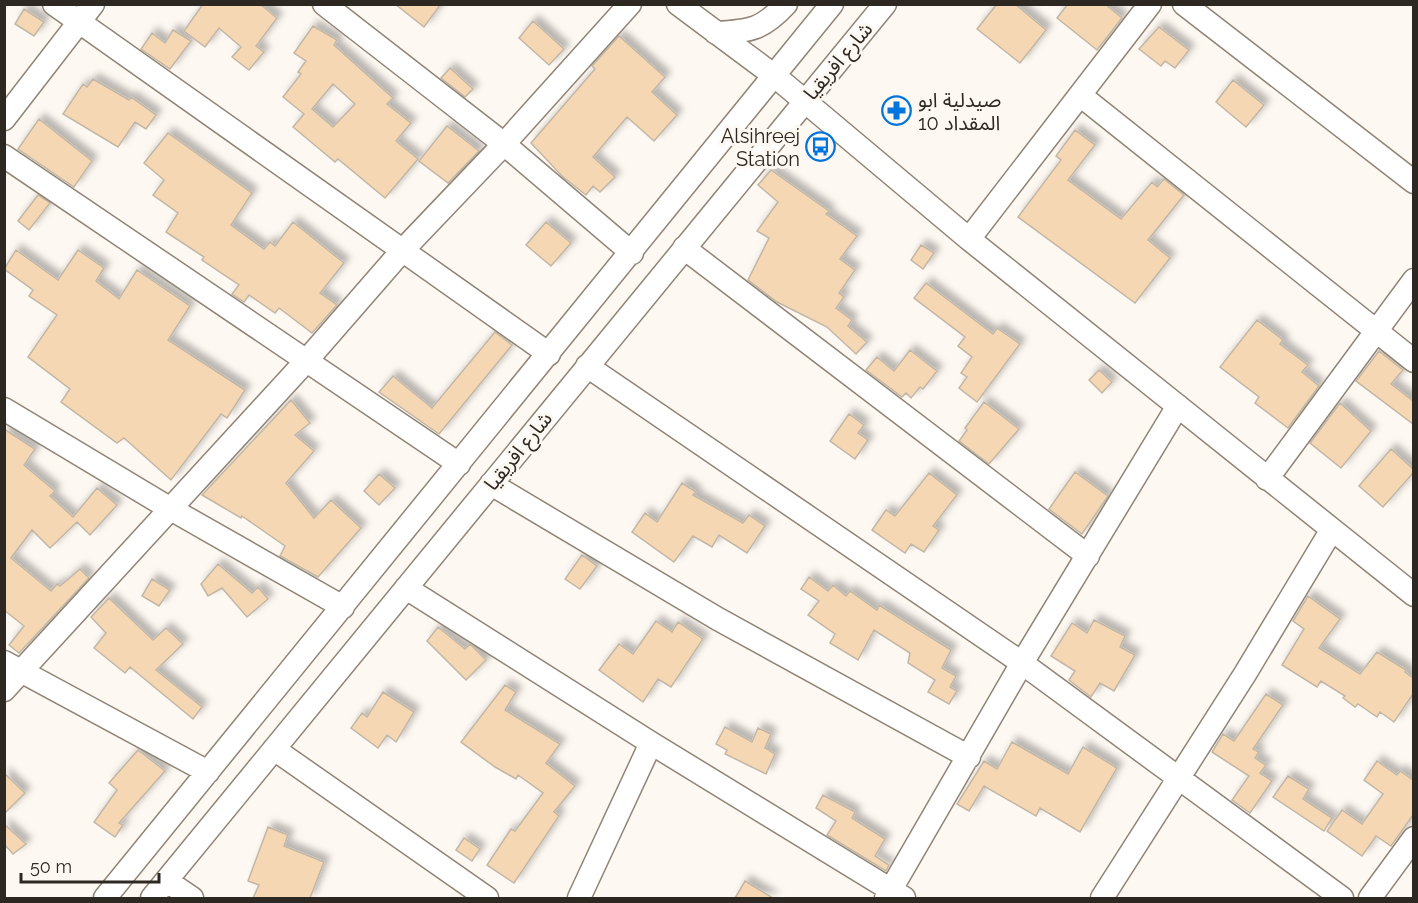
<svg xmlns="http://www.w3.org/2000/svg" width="1418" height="903" font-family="Raleway,'Noto Sans Arabic',sans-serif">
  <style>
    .building { fill: #f5d8b3; stroke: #c2b6a6; stroke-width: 1.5; fill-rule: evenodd; filter: url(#shadow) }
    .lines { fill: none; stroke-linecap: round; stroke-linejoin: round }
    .minor-casing { stroke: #908475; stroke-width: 25 }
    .minor { stroke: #fff; stroke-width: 22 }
    .labels { text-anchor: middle; stroke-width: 6; stroke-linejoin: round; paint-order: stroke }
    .street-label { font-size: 20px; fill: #2d2822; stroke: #fef8f2 }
    .poi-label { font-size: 20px; fill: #2d2822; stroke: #fef8f2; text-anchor: start }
  </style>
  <defs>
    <filter id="shadow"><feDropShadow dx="5.5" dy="-5.5" stdDeviation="3" flood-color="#0004"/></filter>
  </defs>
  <rect width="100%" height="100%" fill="#fef8f2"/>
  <!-- building -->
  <path class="building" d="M203,4h57l17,14 -21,28 8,6 -15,18 -17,-13 9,-10 -22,-19 -14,19 -21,-16z
    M395,4h46l-17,23z
    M997,4h18l31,26 -26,33 -43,-34z
    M1068,4h37l17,14 -25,32 -40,-32z
    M24,9l20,13 -10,14 -19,-12z
    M533,21l31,28 -15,16 -30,-27z
    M313,26l24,14 -3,5 59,53 -6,6 24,19 -15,18 22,18 -33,39 -47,-39 -3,3 -42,-35 11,-13 -21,-17 18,-23 -3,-2 8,-11 -12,-8zM333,84l22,20 -22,23 -21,-18z
    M1159,27l30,23 -14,18 -10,-7 -4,5 -22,-17z
    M173,30l18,11 -21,28 -29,-20 11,-16 13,10z
    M619,36l46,41 -13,15 25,23 -23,26 -27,-24 -34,40 22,20 -15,15 -7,-6 -7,9 -24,-19 -31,-33 64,-74 -3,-3z
    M450,68l23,21 -8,8 -24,-19z
    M93,79l36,21 2,-3 25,18 -10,14 -11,-7 -17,25 -55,-33 20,-30 4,3z
    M1233,80l31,25 -18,22 -30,-25z
    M39,119l53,42 -18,26 -56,-38z
    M447,126l32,25 -31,32 -29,-22z
    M1075,130l20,15 -27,35 53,39 31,-37 5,5 7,-8 20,16 -36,45 22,18 -35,45 -117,-86 43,-57 -5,-4z
    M168,133l84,60 -21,32 33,24 6,-7 5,4 18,-24 51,41 -24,30 17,12 -25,28 -33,-25 -4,5 -26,-18 -5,7 -12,-8 7,-9 -37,-25 2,-3 -38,-25 12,-19 -25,-18 11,-15 -20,-17z
    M771,170l58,41 -3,3 31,22 -17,23 15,11 -16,23 5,4 -8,11 16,12 -4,6 19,16 -11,12 -29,-27 -50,-25 -29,-22 21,-42 -12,-7 21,-29 -20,-17z
    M38,195l12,8 -21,27 -11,-9z
    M546,222l25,21 -20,23 -25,-21z
    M921,245l13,8 -11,16 -12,-9z
    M16,250l42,30 20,-30 26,18 -8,13 23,18 18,-29 53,36 -22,34 77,50 -18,28 -6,-4 -50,66 -47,-42 -7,5 -56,-41 9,-13 -42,-32 29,-42 -28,-19 4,-6 -29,-21z
    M926,283l67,51 4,-6 23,16 -43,58 -18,-14 8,-11 -6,-4 11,-16 -14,-11 7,-9 -51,-39z
    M1257,320l26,20 -3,4 28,21 -6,7 17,14 -31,42 -33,-25 4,-6 -39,-30z
    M495,332l17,13 -73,89 -60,-42 14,-16 39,32z
    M910,350l27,21 -14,18 -3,-2 -9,11 -5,-5 -4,4 -36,-27 11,-13 17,14z
    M1379,351l24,19 -12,14 22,17v23l-57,-43z
    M1099,370l13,12 -10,11 -13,-13z
    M291,400l19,23 -15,12 19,16 -28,32 28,35 17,-18 30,28 -43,49 -38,-21 5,-10 -43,-30 -1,2 -39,-23z
    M984,402l35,27 -30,35 -30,-23 8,-11 -2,-2z
    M1340,403l31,28 -30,37 -31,-25z
    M849,414l15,11 -6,8 10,7 -13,19 -25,-18z
    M4,429l31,20 -11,16 31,26 -5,5 23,21 24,-29 20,17 -27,30 -13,-13 -27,26 -18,-18 -21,28 40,33 6,-7 3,2 20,-17 9,9 -70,75 -10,-8 15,-19 -20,-16z
    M1391,449l22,20v4l-30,34 -24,-21z
    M1075,472l33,24 -26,38 -33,-25z
    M929,473l28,22 -24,31 6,4 -15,22 -13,-8 -6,9 -33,-23 14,-20 9,6z
    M379,474l16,14 -16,17 -15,-14z
    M682,483l14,9 -3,3 50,28 6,-8 16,11 -18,27 -28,-18 -7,12 -19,-11 -19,26 -42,-30 13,-19 12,9z
    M582,555l15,11 -17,23 -15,-10z
    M218,564l34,29 6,-6 10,12 -21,18 -25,-29 -14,8 -7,-12z
    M809,577l19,14 5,-6 13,11 4,-5 27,19 2,-5 72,45 -9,18 14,8 -6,11 7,4 -8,13 -21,-12 7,-12 -27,-17 2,-10 -36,-23 -16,30 -28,-17 5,-9 -27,-19 11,-14 -18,-12z
    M152,579l18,11 -11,16 -17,-10z
    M1308,596l32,23 -21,29 41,26 17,-22 29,18 -1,2 8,6v16l-19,28 -14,-10 -3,5 -19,-13 -3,3 -12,-9 2,-2 -24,-15 -4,6 -35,-22 22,-36 -11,-8z
    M109,598l44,42 13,-12 17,16 -27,26 46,37 -9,12 -63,-52 -5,6 -31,-25 12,-15 -15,-16z
    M1094,620l31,16 -5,11 15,8 -21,36 -14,-8 -9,14 -22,-17 6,-9 -24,-15 21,-33 15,10z
    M656,621l16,11 6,-10 25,17 -32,48 -13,-8 -15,23 -44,-32 20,-26 14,10z
    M438,627l27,22 5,-5 16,16 -20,20 -39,-39z
    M505,685l11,7 -11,18 55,34 -14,19 29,23 -21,26 5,4 -45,67 -27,-18 24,-36 4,2 28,-38 -25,-18 -2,4 -21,-12 -34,-25z
    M383,692l31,20 -18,30 -9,-7 -9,13 -27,-20 11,-15 5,4z
    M1266,694l17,11 -30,44 6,3 -4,6 11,7 -6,8 12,8 -22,32 -18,-13 17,-24 -37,-24 11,-18 11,7z
    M725,727l27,15 6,-14 13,6 -6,14 10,6 -9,20 -41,-20 2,-4 -11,-6z
    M1012,742l56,32 15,-27 34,21 -37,64 -40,-24 -4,8 -52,-30 -15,25 -12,-7 27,-43 13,8z
    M138,750l27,21 -46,52 4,2 -8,12 -21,-15 23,-32 -8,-7z
    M1377,761l20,14 3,-4 13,9v35l-22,31 -15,-10 -14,20 -35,-25 15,-21 20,14 21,-30 -19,-14z
    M4,773l21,20 -21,21z
    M1288,776l21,13 -6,10 29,19 -8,13 -51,-34z
    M823,795l32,17 -3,6 33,21 -10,17 14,9 -3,6 -59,-36 9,-14 -20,-13z
    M4,824l22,20 -13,10 -9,-10z
    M268,827l20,8 -4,11 40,16 -14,36h-57l6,-13 -11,-4z
    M464,838l16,11 -8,12 -16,-11z
    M745,881l28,17h-38z"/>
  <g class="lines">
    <defs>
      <path id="minor" d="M54,4l495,350
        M324,4l180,140 128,109
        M678,4l98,73 193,162 445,356
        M1184,4l230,178
        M716,33c34,-2 46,-3 70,-29
        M1080,95l334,266
        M4,119l89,-115
        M4,156l455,308
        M969,239l181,-235
        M684,248l404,308
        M587,366l435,297 320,235
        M4,409l165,99 174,99
        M1267,479l147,-199
        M491,484l227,135 251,138
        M406,588l245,155 253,155
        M4,662l204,110
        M4,690l303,-330 94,-108 103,-108 126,-140
        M274,749l213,149
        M167,881l25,17
        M105,898l727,-894
        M152,898l733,-894
        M579,898l72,-155
        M886,898l136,-235 156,-257
        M1102,898l143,-224 86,-143
        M1370,898l44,-60"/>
    </defs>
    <!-- minor casing -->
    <use href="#minor" class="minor-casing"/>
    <!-- minor -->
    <use href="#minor" class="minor"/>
  </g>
  <!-- icons -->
  <defs>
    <symbol id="pharmacy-ring" viewBox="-11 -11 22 22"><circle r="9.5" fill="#fef8f2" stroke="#0175dd" stroke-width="1.5"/><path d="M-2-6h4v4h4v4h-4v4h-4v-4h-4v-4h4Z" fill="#0175dd"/></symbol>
    <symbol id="bus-ring" viewBox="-11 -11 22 22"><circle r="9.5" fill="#fef8f2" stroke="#0175dd" stroke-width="1.5"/><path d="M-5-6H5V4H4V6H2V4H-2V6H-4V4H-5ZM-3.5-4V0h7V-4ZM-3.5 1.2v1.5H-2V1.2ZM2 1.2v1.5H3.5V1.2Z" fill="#0175dd"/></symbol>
  </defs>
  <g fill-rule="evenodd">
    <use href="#pharmacy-ring" x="880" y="94" width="33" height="33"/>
    <use href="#bus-ring" x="804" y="130" width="33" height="33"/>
  </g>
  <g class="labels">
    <!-- street labels -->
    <g class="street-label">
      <text transform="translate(838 61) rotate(-50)" y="7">شارع افريقيا</text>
      <text transform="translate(518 451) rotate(-51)" y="7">شارع افريقيا</text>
    </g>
    <!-- poi labels -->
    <g class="poi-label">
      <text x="918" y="107">صيدلية ابو<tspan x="918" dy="23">المقداد 10</tspan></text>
      <text x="800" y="143" text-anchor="end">Alsihreej<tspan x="800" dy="23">Station</tspan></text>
    </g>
  </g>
  <!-- border -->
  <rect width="1418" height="903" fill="none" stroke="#2d2822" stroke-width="12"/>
  <!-- scale -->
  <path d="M21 873v9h138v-9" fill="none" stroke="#2d2822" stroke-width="3"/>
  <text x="30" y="873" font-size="18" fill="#2d2822" stroke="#fef8f2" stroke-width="4.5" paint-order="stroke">50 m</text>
</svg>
